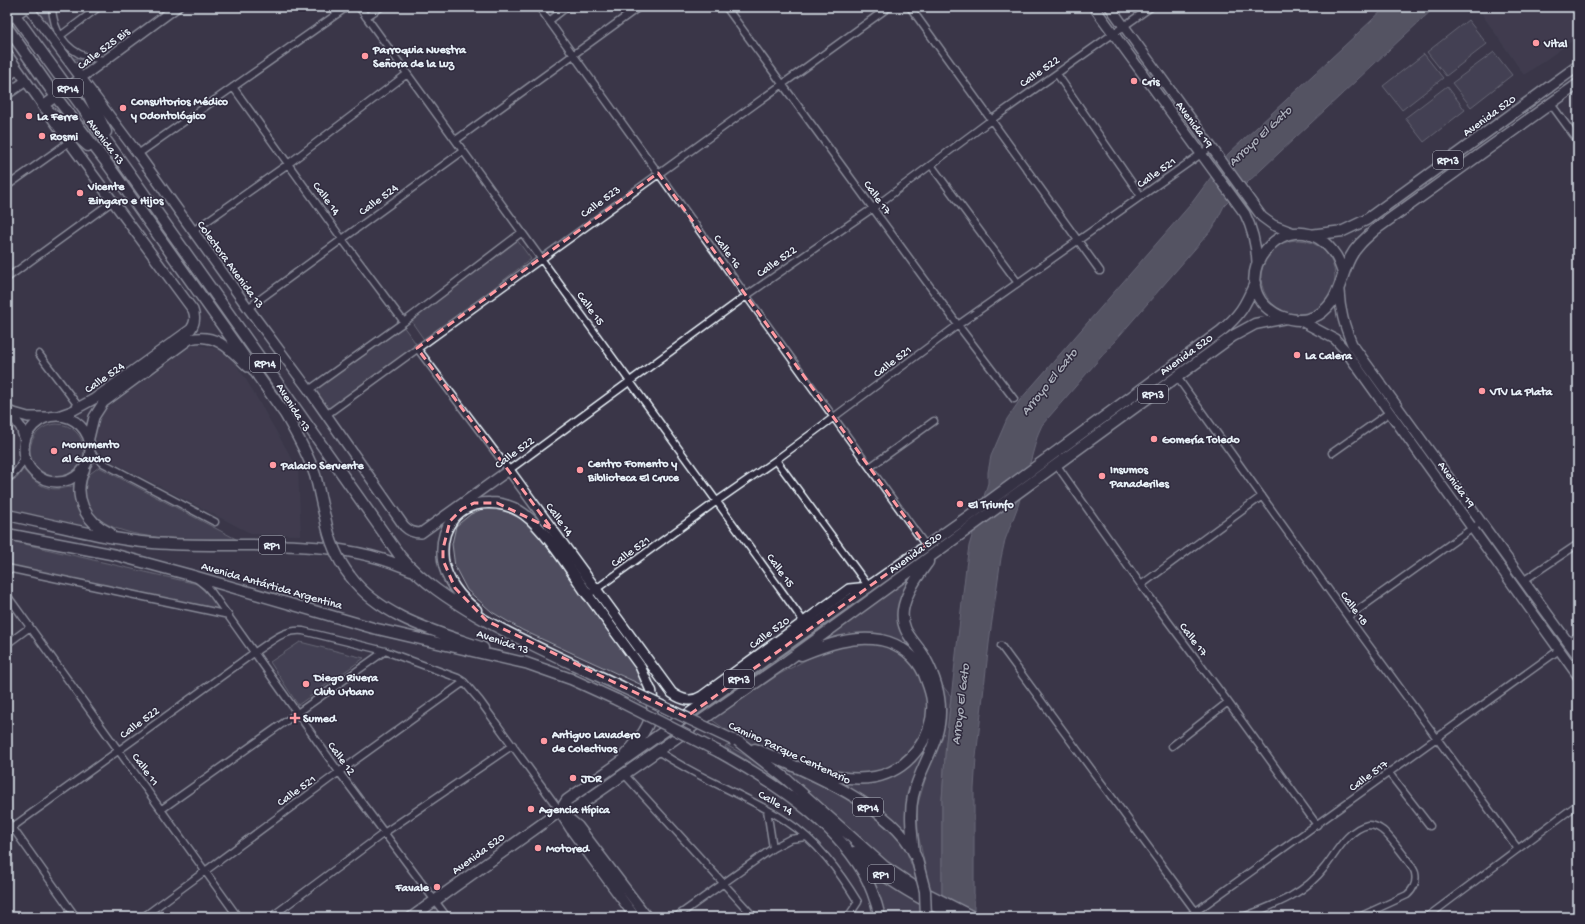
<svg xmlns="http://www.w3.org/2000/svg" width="1585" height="924" font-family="'Gochi Hand',sans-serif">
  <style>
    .built { fill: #464354 }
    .green { fill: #504e5f; stroke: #9ca0ac }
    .water { fill: #737482; stroke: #a2a6b1 }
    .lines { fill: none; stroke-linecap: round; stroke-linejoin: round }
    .street-casing { stroke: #e8f1f8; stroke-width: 9 }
    .secondary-casing { stroke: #e8f1f8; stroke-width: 12 }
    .primary-casing { stroke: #e8f1f8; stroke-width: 13 }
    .street { stroke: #2f2a3d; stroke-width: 6 }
    .secondary { stroke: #2f2a3d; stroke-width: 9 }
    .primary { stroke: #2f2a3d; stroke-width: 10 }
    .primary-bridge-casing { stroke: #e8f1f8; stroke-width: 13; stroke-linecap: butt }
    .primary-bridge { stroke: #2f2a3d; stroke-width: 10 }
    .marked { fill: none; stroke: #ff9aa2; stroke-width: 3; stroke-dasharray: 8 5; stroke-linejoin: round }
    .poi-dot { fill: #ff9aa2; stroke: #2f2a3d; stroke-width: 1.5 }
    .labels { text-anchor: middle; stroke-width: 3; stroke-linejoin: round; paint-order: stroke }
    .shield { fill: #2f2a3d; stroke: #b0b5c0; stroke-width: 1 }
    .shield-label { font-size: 11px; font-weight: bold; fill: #e8f1f8 }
    .poi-label { font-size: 12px; font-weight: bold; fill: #e8f1f8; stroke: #2f2a3d; text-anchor: start }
    .street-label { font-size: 12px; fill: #e8f1f8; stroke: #2f2a3d }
    .water-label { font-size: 13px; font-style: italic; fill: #aeb2bd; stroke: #2f2a3d }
  </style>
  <rect width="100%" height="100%" fill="#3a3648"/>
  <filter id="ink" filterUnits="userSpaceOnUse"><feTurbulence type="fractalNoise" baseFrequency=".025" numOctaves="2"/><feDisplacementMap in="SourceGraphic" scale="8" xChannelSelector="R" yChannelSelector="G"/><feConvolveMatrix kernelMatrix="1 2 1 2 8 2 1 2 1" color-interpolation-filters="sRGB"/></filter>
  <g filter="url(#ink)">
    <!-- built -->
    <path class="built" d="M1477,7h101v30l-54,38z
      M194,344l32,7 18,25 54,93 3,66 -49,-1 -145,-75 -9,-11 -3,-14 2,-14 9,-11z"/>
    <!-- green -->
    <path class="green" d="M38,7h10l10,29 15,22 22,5 -13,9 -47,-63z
      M1468,20l19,24 -41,32 -19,-24z
      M1494,52l18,23 -41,32 -19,-24z
      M1424,54l19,24 -41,32 -19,-24z
      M1447,86l18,24 -41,32 -19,-24z
      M517,240l14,19 -106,82 -14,-20z
      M1261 277a37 37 0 1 1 74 0a37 37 0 1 1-74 0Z
      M403,326l14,19 -88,64 -15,-19z
      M30 451a27 27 0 1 1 54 0a27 27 0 1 1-54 0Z
      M99,467l137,72c-38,-1 -139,8 -150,-41 -2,-7 1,-16 1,-22z
      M23,469c17,20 28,24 53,16 -2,24 3,28 20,45l-89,-19v-28l10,-5z
      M498,507l22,9 15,14 101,138 8,18 -122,-56 -30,-18 -25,-22 -12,-23 -3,-23 4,-18 15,-12 13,-6z
      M7,540l190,44 32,31 -222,-50z
      M919,569c-13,19 -28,45 -16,68 4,8 11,15 17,22 10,12 14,27 16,42 3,31 -11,51 -21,78 -7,17 -9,36 -9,55 -20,-27 -49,-43 -79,-55 17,3 34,6 51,2 57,-14 75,-94 31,-131 -7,-6 -15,-11 -24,-13 -21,-6 -45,2 -66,7z
      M300,642l64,16 -66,47 -28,-43z
      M866,642l28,5 22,21 12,29 -1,21 -8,23 -16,19 -22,13 -34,5 -43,-12 -65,-27 -27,-19 66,-45 44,-24z
      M937,679l14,17 -5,46 -4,58v98l-46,-27 -124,-108 60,27 37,22 27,24 8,9 9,24 12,-3 -7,-32 -1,-27 12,-41z
      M726,745l17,9 33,22 29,25 -47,-33 -33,-21z
      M870,871l72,43v3h-57l-16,-45z"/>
    <!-- water -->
    <path class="water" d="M1386,7h49l-187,175 -24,24 -11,22 -171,197 -4,9 -20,72 -13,34 -4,18 -11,77 -14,122 -2,32v128h-32v-117l4,-58 20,-175 3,-21 19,-63v-11l3,-16 16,-37 13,-19 171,-196 37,-50z"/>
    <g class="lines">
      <defs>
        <path id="street" d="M52,7c1,23 13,43 35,50 6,2 13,2 19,3
          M359,7l445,615
          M539,7l387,539
          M726,7l232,318 56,74
          M910,7l190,264
          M366,17l15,-10
          M549,21l18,-14
          M60,36l39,-29
          M1057,74l84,122
          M233,87l109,152 62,83
          M1551,104l27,37
          M456,140l183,-133
          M138,154l209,-147
          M931,165l87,118
          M7,186l62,-44
          M193,231l95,-67 119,-90
          M7,278l106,-77
          M248,308l215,-157
          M417,348l92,122 237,-174 127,-88 118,-88 160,-113
          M39,354l40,53
          M1177,377l171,240 170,232
          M309,390l95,-68 118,-90
          M326,415l563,-408
          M91,453l12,10 112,59
          M1332,453l58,-41
          M776,460l93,127
          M1056,464l85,121 87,117 89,123
          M870,467l64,-46
          M7,478c10,-4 15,-14 17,-24
          M7,568l222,47
          M198,580l9,7 5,6 127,179 108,145
          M1523,581l55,-37
          M1141,585l121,-89
          M7,595l231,322
          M588,595l129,-94 59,-41 182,-135 253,-178
          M1348,617l133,-95
          M1568,643l10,-7
          M7,644l23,-17
          M1001,646l195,266
          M1172,746l56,-44
          M658,751c40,28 87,43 128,70 31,20 53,50 72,81l-10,15
          M1389,773l41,53
          M624,774l130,143
          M162,809l223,-158
          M767,810l6,38
          M7,820l69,97
          M7,831l248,-179c16,-10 28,-23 48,-21l82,20 73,27 6,4 16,19 80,110
          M143,917l196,-145 125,-90
          M271,917l113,-84 129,-88
          M676,917l97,-69 17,-9 16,-2
          M1188,917l371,-267
          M1243,917c31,-12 61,-22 82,-50 11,-14 23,-38 43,-42 5,0 10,2 14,5 6,4 32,37 33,43 2,9 -2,17 -8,22l-48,22
          M1427,917l151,-113"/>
        <path id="secondary" d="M28,7l110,147 110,154 61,82 95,136c5,5 9,7 17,7l88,-63 163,223c10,7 19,10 30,3l147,-107 20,-2
          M1094,7l151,207c8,16 11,31 12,48
          M1110,7l152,210 11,8 21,8
          M7,20l20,-13
          M7,54l62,88 124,168c3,8 2,13 -2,19l-97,70 -22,12 -14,5
          M7,77l10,-8
          M7,94l19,-13
          M43,106l134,-99
          M1339,291c1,20 5,34 13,53l226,312
          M1301,321l34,18 10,11 233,326
          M7,411l21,6h17
          M11,414l10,14 4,12
          M24 449a33 33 0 1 1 66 0a33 33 0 1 1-66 0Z
          M89,438l5,-21 9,-14 87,-64c5,-1 11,-2 16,-1 17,2 30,18 42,29
          M588,595l52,71 11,25
          M560,811l18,15 69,91
          M563,817l9,14 63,86"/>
        <path id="primary" d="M9,7l107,147 284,402c22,26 50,44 79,61 47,27 97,48 145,71
          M7,27l49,70 50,65 179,252c11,19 23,40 30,61 4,14 6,28 10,42
          M81,79l25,53
          M43,106l45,40
          M1310,235l33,-4 23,-11 212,-154
          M1343,273c-2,-6 -4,-12 -7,-17 -45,-67 -122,29 -56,60 13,5 26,6 38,-1 22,-14 21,-35 32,-57 6,-12 16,-20 26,-29l202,-145
          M84,470c-12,26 1,52 26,63
          M7,515c48,10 98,24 146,28 86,7 176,-10 258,27
          M7,534l109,21 74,20 183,53 156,36
          M350,576c30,41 87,56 133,72
          M476,610c-16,-12 -30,-30 -33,-50 -4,-32 14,-58 47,-57 12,0 24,4 34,11 22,16 48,58 64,81
          M523,662l48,17 46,21
          M739,742l46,36 100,89 33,22 55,28
          M755,749c47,20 136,56 159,104 3,5 4,10 5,15
          M719,752c52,29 113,67 144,120 8,14 13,29 17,45
          M625,755c18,-19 32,-37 26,-64
          M798,767c25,7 51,15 77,10 35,-7 60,-42 57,-76 -1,-10 -5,-18 -8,-27 -8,-18 -24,-30 -43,-34 -28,-5 -55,5 -80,15
          M560,811l14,-2 210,-146 449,-327 22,-12 31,-6
          M854,852c30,27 65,46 101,65
          M914,853c-2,-19 -5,-39 -1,-57 7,-30 28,-54 27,-86 0,-18 -7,-37 -15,-52 -9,-17 -25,-25 -22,-48 3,-18 15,-34 25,-48
          M412,917l148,-106 7,-11 399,-282 255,-187c19,-16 24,-25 34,-48"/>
      </defs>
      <!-- street casing -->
      <use href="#street" class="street-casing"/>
      <!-- secondary casing -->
      <use href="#secondary" class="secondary-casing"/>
      <!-- primary casing -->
      <use href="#primary" class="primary-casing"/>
      <!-- street -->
      <use href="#street" class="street"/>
      <!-- secondary -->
      <use href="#secondary" class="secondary"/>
      <!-- primary -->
      <use href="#primary" class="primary"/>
      <defs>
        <path id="primary-bridge" d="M325,517c4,22 11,41 25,59
          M624,688l109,52
          M617,700l102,52
          M919,868l6,23 1,26"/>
      </defs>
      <!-- primary-bridge casing -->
      <use href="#primary-bridge" class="primary-bridge-casing"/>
      <!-- primary-bridge -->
      <use href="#primary-bridge" class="primary-bridge"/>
    </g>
  </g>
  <!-- marked area -->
  <path d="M0 0H1585V924H0ZM658,173l268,373 -240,171 -199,-96 -32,-33 -12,-28v-11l7,-28 12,-12 12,-6h23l55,26 -135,-181z" fill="#3a3648" fill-opacity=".55" fill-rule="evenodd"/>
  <path class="marked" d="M658,173l268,373 -240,171 -199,-96 -32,-33 -12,-28v-11l7,-28 12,-12 12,-6h23l55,26 -135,-181z"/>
  <!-- markers -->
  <g class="poi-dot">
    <circle cx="1536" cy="43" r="4"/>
    <circle cx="365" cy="56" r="4"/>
    <circle cx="1134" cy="81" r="4"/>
    <circle cx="123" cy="108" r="4"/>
    <circle cx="29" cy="116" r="4"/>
    <circle cx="42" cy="136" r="4"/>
    <circle cx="80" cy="193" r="4"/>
    <circle cx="1297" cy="355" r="4"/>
    <circle cx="1482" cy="391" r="4"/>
    <circle cx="1154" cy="439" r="4"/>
    <circle cx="54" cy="451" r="4"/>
    <circle cx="273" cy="465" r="4"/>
    <circle cx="580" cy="470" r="4"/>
    <circle cx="1102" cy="476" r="4"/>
    <circle cx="960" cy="504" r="4"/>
    <circle cx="306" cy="684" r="4"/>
    <path d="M293 712h4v4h4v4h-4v4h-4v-4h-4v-4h4z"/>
    <circle cx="544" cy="741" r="4"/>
    <circle cx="573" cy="778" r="4"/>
    <circle cx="531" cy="809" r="4"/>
    <circle cx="538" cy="848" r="4"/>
    <circle cx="437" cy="887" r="4"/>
  </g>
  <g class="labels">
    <!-- shield labels -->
    <g class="shield">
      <rect x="53" y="79" width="30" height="18" rx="3"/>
      <rect x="1433" y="151" width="30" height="18" rx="3"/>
      <rect x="250" y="354" width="30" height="18" rx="3"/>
      <rect x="1138" y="385" width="30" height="18" rx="3"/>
      <rect x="259" y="536" width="26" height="18" rx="3"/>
      <rect x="724" y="670" width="30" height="18" rx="3"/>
      <rect x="853" y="798" width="30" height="18" rx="3"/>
      <rect x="868" y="865" width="26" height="18" rx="3"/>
    </g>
    <g class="shield-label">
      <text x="68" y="92">RP14</text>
      <text x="1448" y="164">RP13</text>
      <text x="265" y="367">RP14</text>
      <text x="1153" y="398">RP13</text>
      <text x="272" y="549">RP1</text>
      <text x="739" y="683">RP13</text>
      <text x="868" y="811">RP14</text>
      <text x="881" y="878">RP1</text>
    </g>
    <!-- poi labels -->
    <g class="poi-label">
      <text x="1544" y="47">Vital</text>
      <text x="373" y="53">Parroquia Nuestra<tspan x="373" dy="14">Señora de la Luz</tspan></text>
      <text x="1142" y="85">Cris</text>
      <text x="131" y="105">Consultorios Médico<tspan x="131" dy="14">y Odontológico</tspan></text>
      <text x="37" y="120">La Ferre</text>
      <text x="50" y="140">Rosmi</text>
      <text x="88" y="190">Vicente<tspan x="88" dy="14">Zingaro e Hijos</tspan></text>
      <text x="1305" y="359">La Calera</text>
      <text x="1490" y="395">VTV La Plata</text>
      <text x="1162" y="443">Gomería Toledo</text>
      <text x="62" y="448">Monumento<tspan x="62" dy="14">al Gaucho</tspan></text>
      <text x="588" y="467">Centro Fomento y<tspan x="588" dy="14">Biblioteca El Cruce</tspan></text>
      <text x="281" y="469">Palacio Servente</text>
      <text x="1110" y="473">Insumos<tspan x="1110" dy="14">Panaderiles</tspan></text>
      <text x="968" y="508">El Triunfo</text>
      <text x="314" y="681">Diego Rivera<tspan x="314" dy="14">Club Urbano</tspan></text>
      <text x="303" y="722">Sumed</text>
      <text x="552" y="738">Antiguo Lavadero<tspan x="552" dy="14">de Colectivos</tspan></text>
      <text x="581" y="782">JDR</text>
      <text x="539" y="813">Agencia Hípica</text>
      <text x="546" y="852">Motored</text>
      <text x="429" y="891" text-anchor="end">Favale</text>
    </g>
    <!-- street labels -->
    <g class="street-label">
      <text transform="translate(103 48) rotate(-37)" y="4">Calle 525 Bis</text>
      <text transform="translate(1039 71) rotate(-35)" y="4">Calle 522</text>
      <text transform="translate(1489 115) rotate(-36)" y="4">Avenida 520</text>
      <text transform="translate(1195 124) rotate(54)" y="4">Avenida 19</text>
      <text transform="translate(106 141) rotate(53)" y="4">Avenida 13</text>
      <text transform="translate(1156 172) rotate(-35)" y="4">Calle 521</text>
      <text transform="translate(878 197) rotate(54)" y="4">Calle 17</text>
      <text transform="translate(327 198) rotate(54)" y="4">Calle 14</text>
      <text transform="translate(378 199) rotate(-36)" y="4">Calle 524</text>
      <text transform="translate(600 201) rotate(-36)" y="4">Calle 523</text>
      <text transform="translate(728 251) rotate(54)" y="4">Calle 16</text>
      <text transform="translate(776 261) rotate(-35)" y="4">Calle 522</text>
      <text transform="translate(231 264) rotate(54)" y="4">Colectora Avenida 13</text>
      <text transform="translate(591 308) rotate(54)" y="4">Calle 15</text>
      <text transform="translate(1186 354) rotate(-36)" y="4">Avenida 520</text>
      <text transform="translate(892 361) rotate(-37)" y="4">Calle 521</text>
      <text transform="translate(104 377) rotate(-35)" y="4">Calle 524</text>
      <text transform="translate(294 407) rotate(58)" y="4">Avenida 13</text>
      <text transform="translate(514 452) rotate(-36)" y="4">Calle 522</text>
      <text transform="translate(1457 484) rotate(54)" y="4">Avenida 19</text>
      <text transform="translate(560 519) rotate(54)" y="4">Calle 14</text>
      <text transform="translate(630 551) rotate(-36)" y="4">Calle 521</text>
      <text transform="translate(915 552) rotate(-36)" y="4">Avenida 520</text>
      <text transform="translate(781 570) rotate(54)" y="4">Calle 15</text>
      <text transform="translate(272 585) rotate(16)" y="4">Avenida Antártida Argentina</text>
      <text transform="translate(1355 608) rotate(54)" y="4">Calle 18</text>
      <text transform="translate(769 632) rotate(-36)" y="4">Calle 520</text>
      <text transform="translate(1194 639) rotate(53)" y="4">Calle 17</text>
      <text transform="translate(503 641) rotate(19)" y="4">Avenida 13</text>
      <text transform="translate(139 722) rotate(-36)" y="4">Calle 522</text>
      <text transform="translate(790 752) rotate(25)" y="4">Camino Parque Centenario</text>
      <text transform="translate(342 758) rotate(54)" y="4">Calle 12</text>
      <text transform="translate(146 769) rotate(54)" y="4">Calle 11</text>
      <text transform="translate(1368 775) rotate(-36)" y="4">Calle 517</text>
      <text transform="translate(296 790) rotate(-36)" y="4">Calle 521</text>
      <text transform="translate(776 802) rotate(30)" y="4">Calle 14</text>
      <text transform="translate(478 853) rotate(-36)" y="4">Avenida 520</text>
    </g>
    <!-- water labels -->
    <g class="water-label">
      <text transform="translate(1259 135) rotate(-43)" y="5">Arroyo El Gato</text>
      <text transform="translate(1048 381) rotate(-51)" y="5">Arroyo El Gato</text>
      <text transform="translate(959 704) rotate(-83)" y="5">Arroyo El Gato</text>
    </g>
  </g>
  <!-- margin -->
  <rect width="1585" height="924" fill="none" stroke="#2f2a3d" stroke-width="24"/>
  <rect x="12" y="12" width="1561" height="900" fill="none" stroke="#e8f1f8" stroke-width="1.5" filter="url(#ink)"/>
</svg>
